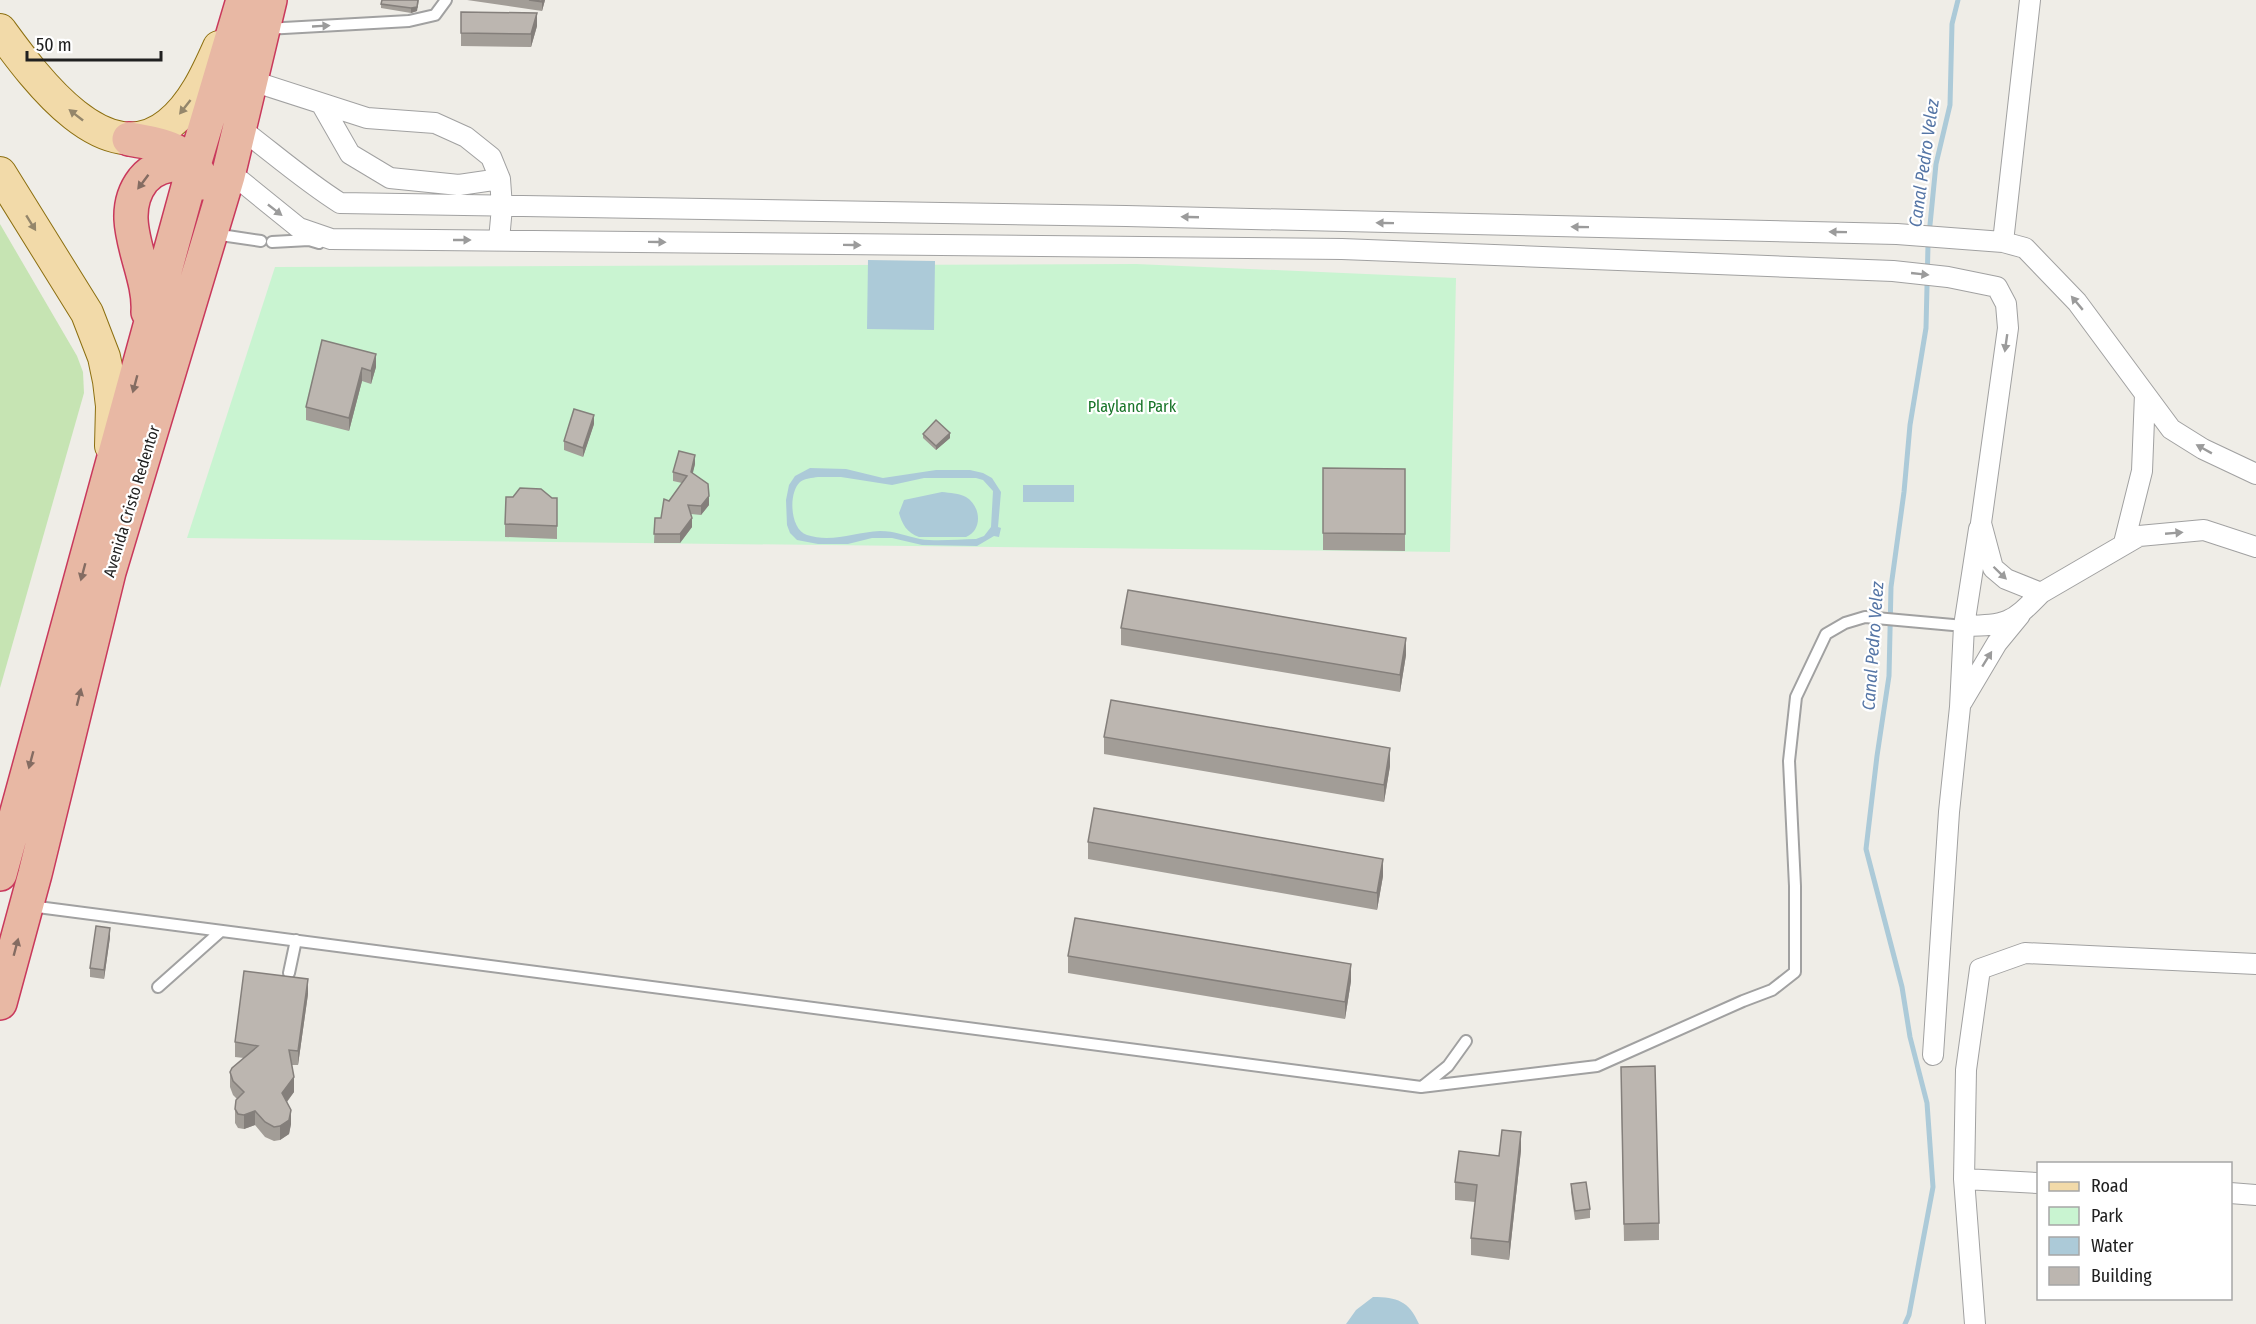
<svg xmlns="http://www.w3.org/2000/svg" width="2256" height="1324" font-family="'Fira Sans Condensed',sans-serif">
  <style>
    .grass { fill: #c6e4b3 }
    .park { fill: #c9f4d1 }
    .water { fill: #accad8; fill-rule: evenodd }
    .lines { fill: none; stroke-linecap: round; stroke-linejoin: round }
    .stream { stroke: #accad8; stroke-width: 5 }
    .service-casing { stroke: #a1a1a1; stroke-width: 14 }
    .minor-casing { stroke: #a1a1a1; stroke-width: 22 }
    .primary-casing { stroke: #8c6f10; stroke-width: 34 }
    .trunk-casing { stroke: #c9395c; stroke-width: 36 }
    .service { stroke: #fff; stroke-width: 10 }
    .minor { stroke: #fff; stroke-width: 20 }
    .primary { stroke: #f2daa9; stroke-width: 32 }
    .trunk { stroke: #e8b8a4; stroke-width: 33 }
    .wall { fill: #a29d97 }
    .shaded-wall { fill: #847f7b }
    .building { fill: #bcb6b0; stroke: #847f7b; stroke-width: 1.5 }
    .oneway { fill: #9b9b9b }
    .oneway2 { fill: #94866b }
    .oneway3 { fill: #846c62 }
    .labels { text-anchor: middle; stroke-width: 4.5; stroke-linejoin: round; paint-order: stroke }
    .park-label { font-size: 16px; fill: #187428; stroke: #fff }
    .street-label { font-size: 16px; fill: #202020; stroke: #fff }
    .water-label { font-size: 18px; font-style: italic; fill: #5676a6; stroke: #fff }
  </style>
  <rect width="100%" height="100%" fill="#efede7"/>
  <!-- grass -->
  <path class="grass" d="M0,224l77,132 6,16 1,21 -84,295z"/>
  <!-- park -->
  <path class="park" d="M1136,264l320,14 -6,274 -1263,-14 88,-271z"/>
  <!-- water -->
  <path class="water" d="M868,260l67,1 -1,69 -67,-1z
    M810,468l36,1 37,9 53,-8h34l13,3 9,5 9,14 -3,35 3,1 -2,9 -5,-1 -17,10 -55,-1 -30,-7h-20l-24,6h-30l-21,-4 -7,-7 -3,-8 -1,-25 3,-15 6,-9zM818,477h23l51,8 32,-7h52l7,2 10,11 -2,36 -7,9 -8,3c-18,0 -38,3 -56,0 -14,-3 -25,-8 -40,-8 -25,1 -48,12 -73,4 -17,-5 -19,-42 -7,-53 5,-4 12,-4 18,-5z
    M1023,485h51v17h-51z
    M942,492c8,1 17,1 24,5 15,9 17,33 0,40h-47c-12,-4 -17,-13 -20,-24l5,-13z
    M1373,1297c24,0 36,4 46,27h-73l10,-14z"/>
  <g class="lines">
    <!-- stream -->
    <path class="stream" d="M1905,1324l4,-9 24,-128 -6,-84 -17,-66 -8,-50 -36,-138 11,-93 12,-80 2,-89 13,-95 6,-67 16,-97 2,-83 8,-81 14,-59 2,-81 6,-24"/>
    <defs>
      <path id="service" d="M266,29l143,-8 26,-6 11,-15
        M214,234l47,7
        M272,242l37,-2 10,3
        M30,906l1391,181 176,-21 146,-65 29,-11 23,-18v-86l-6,-125 7,-64 30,-63 19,-11 20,-6 99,9
        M289,973l7,-33
        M158,987l63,-56
        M1422,1087l26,-21 18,-25"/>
      <path id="minor" d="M249,80l118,38 68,5 31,14 25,20 9,22 2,28 -3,33
        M322,105l28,49 40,24 69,7 41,-6
        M240,128c33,25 65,53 100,75l786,13 771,18 106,8 22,6 52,54 94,127 32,20 53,25
        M228,176l13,5 58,47 32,11 1011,10 551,22 55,6 49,10 9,17 2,24 -27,195 12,45 13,11 35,14 98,-57 65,-6 52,17
        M2003,242l27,-242
        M2124,543l18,-72 3,-77
        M1964,626c43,-1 47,-2 77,-33
        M1962,702l35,-59 23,-28
        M1933,1055l16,-243 11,-105 4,-81 15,-97
        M1964,1179l74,4
        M2230,1193l26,2
        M1975,1324l-11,-145 2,-109 14,-101 45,-16 231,11"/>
      <path id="primary" d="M0,30c33,45 105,146 169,94 24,-19 38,-50 50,-77
        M0,173l87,140 17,44 5,24 3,25 -1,40"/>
      <path id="trunk" d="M129,139c30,5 65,10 73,44
        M148,312c3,-44 -36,-92 -5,-132 13,-16 33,-17 51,-15
        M0,874l194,-709 49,-165
        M0,1003l35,-129 74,-302 119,-396 42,-176"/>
    </defs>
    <!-- service casing -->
    <use href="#service" class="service-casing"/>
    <!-- minor casing -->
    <use href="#minor" class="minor-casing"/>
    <!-- primary casing -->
    <use href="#primary" class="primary-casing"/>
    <!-- trunk casing -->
    <use href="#trunk" class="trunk-casing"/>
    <!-- service -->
    <use href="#service" class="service"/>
    <!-- minor -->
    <use href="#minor" class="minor"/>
    <!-- primary -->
    <use href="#primary" class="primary"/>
    <!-- trunk -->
    <use href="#trunk" class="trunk"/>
  </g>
  <!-- wall -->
  <path class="wall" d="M419,0l-2,11 -6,2 -30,-5v-4z
    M467,0h78l-3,11z
    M461,12l76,14 -6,21 -70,-1z
    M322,340l54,27 -5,17 -9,-3 -13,50 -43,-11v-13z
    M594,424l-11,33 -19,-7v-9z
    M923,434l27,4 -14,12 -13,-12z
    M695,464l-3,10 17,31 -8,10 -10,-1 1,13 -12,16h-26l1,-25h6l8,-17 13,-18 -9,-2v-9z
    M1323,468l82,1v82l-82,-1z
    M552,498h5v41l-52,-2v-13z
    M1121,628l285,27 -6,37 -279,-47z
    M1104,737l286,29 -6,36 -280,-48z
    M1088,842l295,34 -6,34 -289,-51z
    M110,937l-6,42 -14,-2v-9z
    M1068,956l283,25 -6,38 -277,-46z
    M308,994l-10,71h-6l2,27 -7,10 4,22 -2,10 -9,6 -6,1 -9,-4 -10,-12 -11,4 -6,-1 -3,-5v-14l2,-10 -4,-4 -3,-8v-15l14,-14 -9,-1v-15z
    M1621,1084l38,139v17l-35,1z
    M1521,1150l-12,110 -38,-5v-17l4,-36 -20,-2v-18l44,-26z
    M1571,1184l19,25v9l-15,2 -4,-28z"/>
  <!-- shaded-wall -->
  <path class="shaded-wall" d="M418,0l-1,11 -6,2v-5z
    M542,0h3l-3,11z
    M537,13v13l-6,21v-13z
    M376,354v13l-5,17v-13z
    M362,368v13l-13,50v-13z
    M594,415v9l-11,33v-9z
    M950,433v5l-14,12v-4z
    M695,455v9l-4,17v-9z
    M709,496v9l-8,10v-9z
    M692,518v9l-12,16v-9z
    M1406,638v17l-6,37v-17z
    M1390,748v18l-6,36v-17z
    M1383,859v17l-6,34v-17z
    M110,928v9l-6,42v-9z
    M1351,964v17l-6,38v-17z
    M308,979v15l-10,71v-14z
    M294,1077v15l-12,16v-15z
    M291,1110v14l-2,10 -9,6v-14z
    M255,1111v14l-11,4v-14z
    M1521,1132v18l-12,110v-18z"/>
  <!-- building -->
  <path class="building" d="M382,0h36l-1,7 -6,1 -30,-4z
    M529,0h13v2z
    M461,12l76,1 -6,21 -70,-1z
    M322,340l54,14 -5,17 -9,-3 -13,50 -43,-11z
    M574,409l20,6 -11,33 -19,-7z
    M936,420l14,13 -14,13 -13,-12z
    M679,451l16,4 -4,17 17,12 1,12 -8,10 -13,-1 4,13 -12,16h-26l1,-16h6l3,-19 5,2 18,-25 -14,-4z
    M1323,468l82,1v65l-82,-1z
    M520,488l21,1 11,9h5v28l-52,-2 1,-27h7z
    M1128,590l278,48 -6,37 -279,-47z
    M1111,700l279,48 -6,37 -280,-48z
    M1094,808l289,51 -6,34 -289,-51z
    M1075,918l276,46 -6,38 -277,-46z
    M96,926l14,2 -6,42 -14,-2z
    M244,971l64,8 -10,72 -9,-1 5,27 -12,16 9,17 -2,10 -9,6 -6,1 -9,-5 -10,-11 -11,4 -6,-1 -3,-5 1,-9 8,-8 -11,-11 -3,-9 2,-4 26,-22 -23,-4z
    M1655,1066l4,157 -35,1 -3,-157z
    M1502,1130l19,2 -12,110 -38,-4 6,-53 -22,-3 4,-31 40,5z
    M1586,1182l4,27 -15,2 -4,-27z"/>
  <!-- one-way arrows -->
  <defs><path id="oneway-solid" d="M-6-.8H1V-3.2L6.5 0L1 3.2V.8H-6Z" transform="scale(1.5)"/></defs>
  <g class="oneway">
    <use href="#oneway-solid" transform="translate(321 26) rotate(-3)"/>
    <use href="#oneway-solid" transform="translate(275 210) rotate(38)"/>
    <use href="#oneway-solid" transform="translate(1190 217) rotate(-178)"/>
    <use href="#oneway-solid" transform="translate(1385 223) rotate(-179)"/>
    <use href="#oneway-solid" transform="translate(1580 227) rotate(-179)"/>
    <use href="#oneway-solid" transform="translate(1838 232) rotate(-179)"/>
    <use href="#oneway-solid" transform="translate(462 240)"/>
    <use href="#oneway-solid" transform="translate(657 242) rotate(1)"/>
    <use href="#oneway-solid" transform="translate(852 245) rotate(1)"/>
    <use href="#oneway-solid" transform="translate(1920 274) rotate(6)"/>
    <use href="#oneway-solid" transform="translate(2077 303) rotate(-130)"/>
    <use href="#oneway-solid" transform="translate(2006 343) rotate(98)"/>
    <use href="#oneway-solid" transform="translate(2204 449) rotate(-151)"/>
    <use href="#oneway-solid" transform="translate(2174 533) rotate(-5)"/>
    <use href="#oneway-solid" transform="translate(2000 573) rotate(44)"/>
    <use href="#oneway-solid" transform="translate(1987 659) rotate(-58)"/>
  </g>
  <g class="oneway2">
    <use href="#oneway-solid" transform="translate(185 107) rotate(128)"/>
    <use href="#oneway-solid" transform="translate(76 115) rotate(-142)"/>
    <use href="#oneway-solid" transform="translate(31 223) rotate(58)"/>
  </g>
  <g class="oneway3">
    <use href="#oneway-solid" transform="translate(143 182) rotate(127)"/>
    <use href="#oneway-solid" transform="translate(135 384) rotate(105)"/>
    <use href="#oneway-solid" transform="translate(83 572) rotate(105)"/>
    <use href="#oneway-solid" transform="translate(79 697) rotate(-76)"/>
    <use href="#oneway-solid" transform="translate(31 760) rotate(105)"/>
    <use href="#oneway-solid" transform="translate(16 947) rotate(-75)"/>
  </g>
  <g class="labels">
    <!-- park labels -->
    <g class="park-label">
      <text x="1132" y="412">Playland Park</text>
    </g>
    <!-- street labels -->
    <g class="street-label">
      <text transform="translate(131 501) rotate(-73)" y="6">Avenida Cristo Redentor</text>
    </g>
    <!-- water labels -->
    <g class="water-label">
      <text transform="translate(1924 163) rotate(-82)" y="6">Canal Pedro Velez</text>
      <text transform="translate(1873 646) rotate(-86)" y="6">Canal Pedro Velez</text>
    </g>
  </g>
  <!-- legend -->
  <rect x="2037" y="1162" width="195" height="138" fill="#ffffff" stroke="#a6a6a6" stroke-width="1.5"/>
  <rect x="2049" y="1182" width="30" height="9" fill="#f2daa9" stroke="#a6a6a6" stroke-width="1.5"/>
  <text x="2091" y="1192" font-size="18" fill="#202020">Road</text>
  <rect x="2049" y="1207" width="30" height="18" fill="#c9f4d1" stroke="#a6a6a6" stroke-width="1.5"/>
  <text x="2091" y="1222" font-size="18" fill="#202020">Park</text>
  <rect x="2049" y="1237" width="30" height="18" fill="#accad8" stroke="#a6a6a6" stroke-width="1.5"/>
  <text x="2091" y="1252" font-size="18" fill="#202020">Water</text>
  <rect x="2049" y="1267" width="30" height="18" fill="#bcb6b0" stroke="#a6a6a6" stroke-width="1.5"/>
  <text x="2091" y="1282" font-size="18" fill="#202020">Building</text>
  <!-- scale -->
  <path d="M27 51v9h134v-9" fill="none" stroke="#202020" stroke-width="3"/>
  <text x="36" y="51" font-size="18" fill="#202020" stroke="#ffffff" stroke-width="4.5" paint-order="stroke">50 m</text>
</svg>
